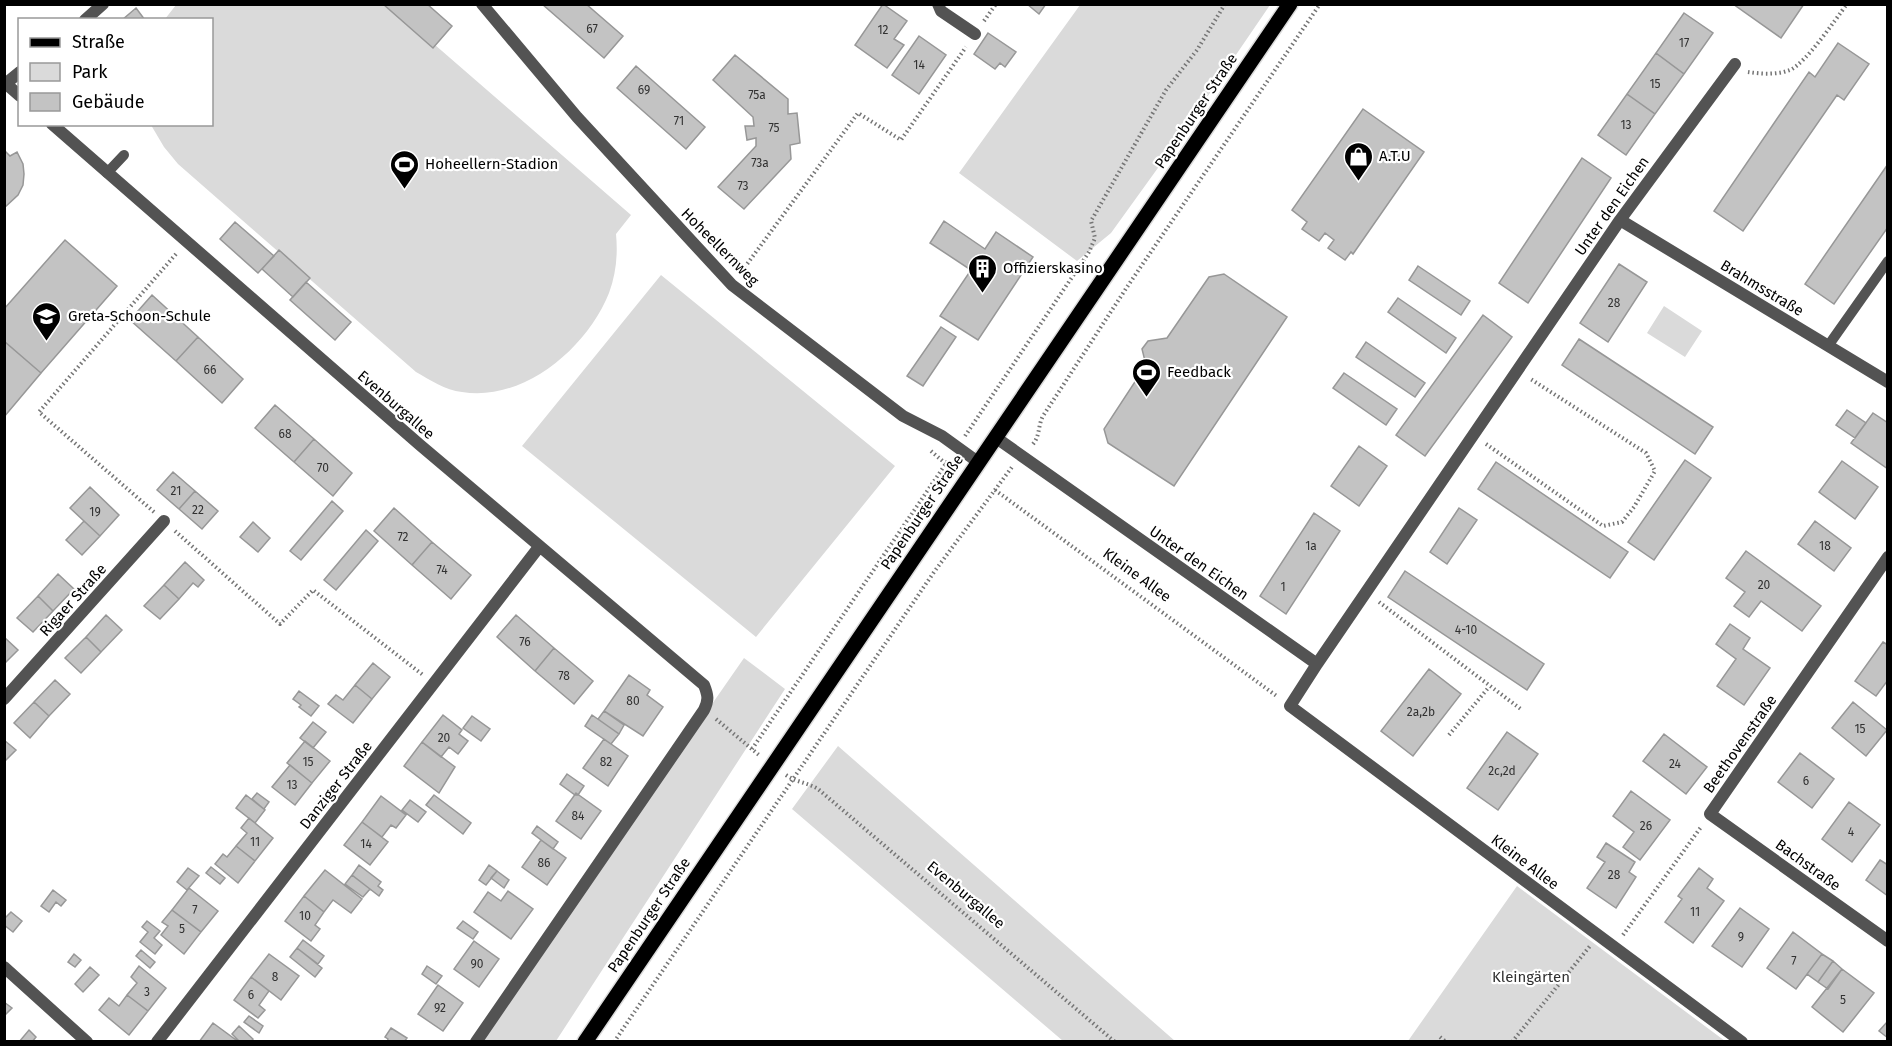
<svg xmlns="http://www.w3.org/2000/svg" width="1892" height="1046" font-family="'Fira Sans',sans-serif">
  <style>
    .green { fill: #dadada }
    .building { fill: #c3c3c3; stroke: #979797; stroke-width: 1.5 }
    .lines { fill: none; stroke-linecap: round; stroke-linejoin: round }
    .primary-casing { stroke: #dbdbdb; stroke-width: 18 }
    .path { stroke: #757575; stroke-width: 4; stroke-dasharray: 1.5 3; stroke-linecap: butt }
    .service { stroke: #535353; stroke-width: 10 }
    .minor { stroke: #535353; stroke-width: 12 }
    .primary { stroke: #000; stroke-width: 15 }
    .labels { text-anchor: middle; stroke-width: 4.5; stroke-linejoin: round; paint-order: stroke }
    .number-label { font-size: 12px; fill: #313131 }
    .street-label { font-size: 15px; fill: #000; stroke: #fff }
    .poi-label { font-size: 15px; fill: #000; stroke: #fff; text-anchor: start }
    .park-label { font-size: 15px; fill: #313131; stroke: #fff }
  </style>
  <rect width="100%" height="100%" fill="#fff"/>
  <!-- green -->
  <path class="green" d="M176,5h213l242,210 -15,19c2,21 0,40 -7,59 -22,55 -85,109 -147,99 -17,-2 -32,-12 -46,-20l-238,-208 -14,-17 -13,-22 61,-1v-104l-47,-1z
    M1080,5h190l-97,142 -62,86 -34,28 -118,-88z
    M661,275l234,191 -139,171 -234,-191z
    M1664,306l38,25 -17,26 -38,-24z
    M744,658l41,31 -229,352 -79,1z
    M838,746l337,295h-112l-271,-232z
    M1517,886l208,155h-317z"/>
  <!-- building -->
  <path class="building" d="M383,4h44l25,22 -19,22z
    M542,4h44l37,32 -19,22z
    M883,4l24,17 -13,18 10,6 -17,23 -32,-23z
    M1027,4h19l-7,10z
    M1733,4h71l-23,34z
    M136,8l9,12h-23z
    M1684,13l29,20 -29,41 -28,-21z
    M988,33l28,19 -11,15 -5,-4 -5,6 -21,-15z
    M919,36l27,19 -27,39 -27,-19z
    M1838,43l31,21 -25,36 -7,-5 -94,136 -29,-20 95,-139 6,5z
    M1656,53l28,21 -29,40 -28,-20z
    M735,55l53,44v15l9,-1 3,30 -10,2 1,14 -47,50 -26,-22 38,-41v-8l-9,2 -2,-14h9l-1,-9 -40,-37z
    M636,66l69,61 -19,22 -69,-61z
    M1627,94l28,20 -29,41 -28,-20z
    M1363,109l61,43 -71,102 -2,-2 -6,8 -17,-12 6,-8 -9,-7 -6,8 -17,-12 5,-7 -15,-12z
    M4,150l6,6 7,-4 6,12 1,10 -1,11 -5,10 -14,13z
    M1582,158l29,20 -83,125 -29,-20z
    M1888,164v63l-54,77 -29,-20z
    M944,221l41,28 11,-17 37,25 -55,83 -38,-24 31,-46 -41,-27z
    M235,222l39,34 -16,17 -38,-34z
    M65,240l52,46 -76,87 -37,-32v-32z
    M279,250l31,28 -17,19 -31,-28z
    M1619,264l28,18 -39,60 -28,-19z
    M1418,266l52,35 -9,14 -52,-35z
    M1224,274l63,43 -113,169 -66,-43 -4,-14 42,-64 -4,-16 6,-8 19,-3 42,-61z
    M306,282l45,40 -16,18 -45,-40z
    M152,295l46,42 -22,24 -46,-41z
    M1398,298l58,40 -10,15 -58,-41z
    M1483,315l29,22 -87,119 -29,-21z
    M941,327l15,10 -33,49 -16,-10z
    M198,337l45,42 -21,24 -46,-42z
    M1579,339l134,88 -18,27 -133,-89z
    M5,342l36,31 -37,44v-74z
    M1366,342l59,41 -10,14 -59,-40z
    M1344,373l53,36 -11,16 -53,-37z
    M275,405l39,34 -20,23 -39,-34z
    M1847,410l19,13 -11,15 -19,-13z
    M1873,413l15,10v46l-37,-26z
    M314,439l38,34 -19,23 -39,-34z
    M1359,446l28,20 -28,40 -28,-20z
    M1685,460l26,18 -57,82 -26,-18z
    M1842,461l36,26 -23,32 -36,-27z
    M1496,462l132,90 -18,26 -132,-89z
    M173,472l22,19 -16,18 -22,-19z
    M90,487l29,28 -19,21 -30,-28z
    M195,491l23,20 -16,18 -23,-20z
    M332,501l11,10 -42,49 -11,-9z
    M394,508l38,34 -20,23 -38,-34z
    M1459,508l18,12 -30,44 -17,-12z
    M1314,513l26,18 -54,83 -26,-18z
    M84,521l16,15 -18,19 -16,-15z
    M1815,521l36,27 -17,23 -36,-27z
    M253,522l17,16 -12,14 -18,-15z
    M366,530l12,11 -42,49 -12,-10z
    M432,542l39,33 -20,24 -39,-34z
    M1746,551l75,55 -19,25 -41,-30 -12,16 -15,-11 11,-14 -19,-14z
    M185,562l19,18 -6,7 -5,-4 -14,16 -15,-14z
    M1405,571l139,93 -17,26 -139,-93z
    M58,574l16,15 -21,22 -15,-15z
    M164,585l15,14 -19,20 -16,-13z
    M38,596l15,15 -20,21 -16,-14z
    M106,615l16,15 -21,22 -15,-15z
    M516,615l38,33 -19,23 -38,-34z
    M1730,624l20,14 -7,11 27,19 -26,37 -27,-19 19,-27 -20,-15z
    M4,637l14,13 -14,14z
    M86,637l15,15 -20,21 -16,-15z
    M1883,642l5,3v35l-12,16 -21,-15z
    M554,648l39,33 -19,23 -39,-33z
    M373,663l17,14 -18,22 -17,-14z
    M1429,669l32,25 -48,62 -32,-25z
    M629,675l21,15 -3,5 16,12 -20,29 -39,-25z
    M55,680l15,14 -21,22 -15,-14z
    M355,685l17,14 -19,24 -25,-19 8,-9 7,5z
    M299,691l20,15 -8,10 -12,-9 2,-2 -8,-6z
    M34,702l15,14 -19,22 -16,-15z
    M1853,702l34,28 -21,26 -34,-28z
    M604,711l20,14 -5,9 -21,-15z
    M443,715l19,15 -3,4 9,7 -10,13 -9,-7 -8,10 -19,-15z
    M592,715l27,19 -8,10 -26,-18z
    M472,716l18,13 -9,12 -18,-13z
    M313,722l13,10 -13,16 -13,-10z
    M1507,732l31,22 -40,56 -31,-22z
    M1664,734l43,33 -21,27 -43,-33z
    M604,739l24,17 -20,30 -25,-18z
    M4,740l12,10 -12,12z
    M305,741l25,20 -18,22 -25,-20z
    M422,742l33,25 -16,26 -35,-27z
    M1800,753l34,26 -22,29 -34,-26z
    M290,765l22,18 -17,22 -23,-18z
    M567,774l17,12 -6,9h-3l-15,-11z
    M1631,791l39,29 -30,40 -17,-13 11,-15 -21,-16z
    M257,793l12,9 -5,7 -12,-10z
    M576,793l25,18 -20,28 -25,-18z
    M246,795l19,15 -10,13 -19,-15z
    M434,795l37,28 -8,11 -37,-29z
    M381,796l25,19 -10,13 -5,-3 -9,12 -20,-15z
    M410,800l16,12 -8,10 -16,-12z
    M1849,802l31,23 -28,37 -30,-23z
    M249,818l24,20 -18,23 -19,-15 11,-13 -6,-5z
    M362,822l26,20 -18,23 -26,-20z
    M537,826l21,16 -5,7 -21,-16z
    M541,840l25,18 -19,27 -25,-18z
    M1606,843l29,19 -6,10 7,5 -20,31 -29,-20 18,-26 -8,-5z
    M236,846l19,15 -17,22 -23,-19 8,-10 4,3z
    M1880,860l8,5v31l-22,-16z
    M359,865l22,17 -3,4 5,4 -4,6 -27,-21z
    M489,865l8,6 -11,14 -7,-5z
    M211,867l14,11 -5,6 -14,-11z
    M188,868l11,8 -12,14 -10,-8z
    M1699,868l14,11 -6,9 17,13 -31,42 -28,-21 17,-23 -4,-3z
    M325,870l37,29 -11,14 -18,-13 -9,12 -20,-16z
    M497,871l12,9 -5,8 -13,-10z
    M352,875l18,14 -7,8 -18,-13z
    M189,888l29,23 -17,21 -29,-22z
    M53,890l13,10 -5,6 -5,-4 -7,10 -8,-6z
    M508,891l25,18 -22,30 -37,-27 14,-20 13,9z
    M304,896l20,16 -9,13 5,4 -9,12 -26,-20z
    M1740,908l29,21 -27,38 -30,-21z
    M172,910l29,22 -17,22 -23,-19 7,-9 -6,-4z
    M11,912l11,9 -9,11 -9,-7v-6z
    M147,921l13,10 -6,7 8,7 -7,9 -15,-12 8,-10 -6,-5z
    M463,921l15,11 -5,7 -16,-11z
    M1793,932l29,22 -26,35 -29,-21z
    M303,940l21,16 -6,8 -21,-16z
    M474,941l25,18 -20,28 -25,-18z
    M297,948l25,20 -7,9 -25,-20z
    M141,950l14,12 -5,6 -14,-12z
    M74,954l7,6 -6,7 -7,-5z
    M269,954l30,22 -18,24 -30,-23z
    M1822,954l11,7 -15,21 -11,-8z
    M1833,961l9,8 -14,20 -10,-7z
    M139,966l27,22 -18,23 -21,-16 10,-12 -6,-6z
    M427,966l15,10 -6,8 -14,-10z
    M90,967l9,8 -16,17 -8,-8z
    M1842,969l32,24 -31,39 -31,-25z
    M251,977l18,14 -10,14 6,5 -7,8 -24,-18z
    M438,985l25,18 -20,28 -25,-17z
    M127,995l21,16 -19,24 -30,-25 10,-12 10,8z
    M4,1002l8,6 -8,8z
    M249,1016l14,10 -4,7 -15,-11z
    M1888,1021v17l-9,-7z
    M213,1023l23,17 -1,2h-36z
    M239,1026l14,13 -2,3h-11l-8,-8z
    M391,1028l16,10 -3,4h-17l1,-3 -3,-2z
    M29,1030l7,7 -4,5h-13z"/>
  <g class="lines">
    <defs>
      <path id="primary" d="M585,1042l705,-1038"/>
    </defs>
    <!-- primary casing -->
    <use href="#primary" class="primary-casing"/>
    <!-- path -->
    <path class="path" d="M984,21l12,-17
      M1748,72c13,2 29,3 42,-2 16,-7 45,-50 57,-66
      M742,271l116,-158 43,27 65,-93
      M965,436l124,-184 6,-14 -4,-17 75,-131 31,-40 28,-46
      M1033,444c7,-8 5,-19 10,-28l84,-129 193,-283
      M1486,444l117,82 19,-4 12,-15 21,-36 -9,-18 -117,-75
      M931,451l15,13
      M995,490l283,207
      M154,512l-115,-100 137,-158
      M175,531l105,93 33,-34 110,85
      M1379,602l143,108
      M716,719l43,36
      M1449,735l40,-48
      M752,749l197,-290
      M786,775c10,7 22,8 32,14l297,253
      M1623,935l78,-108
      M1440,1037l6,5
      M614,1042l320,-470 78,-105
      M1512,1042l78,-96"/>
    <!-- service -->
    <path class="service" d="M107,173l17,-18
      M1828,346l60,-85"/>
    <!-- minor -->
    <path class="minor" d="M482,4l95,113 155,168 171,131 39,20 36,26
      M938,4l3,7 34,23
      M85,20l18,-16
      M4,82l16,14
      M4,85l16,-13
      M52,124l368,321 284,240c4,10 5,15 0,25l-228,332
      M1620,220l268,162
      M995,437l322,227 303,-444 115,-156
      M1888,557l-178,257 178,127
      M1317,664l-27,42 452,336
      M4,699l160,-178
      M4,967l83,75
      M157,1042l382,-495"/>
    <!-- primary -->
    <use href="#primary" class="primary"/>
  </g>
  <!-- icons -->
  <defs>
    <symbol id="shop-pin" viewBox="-11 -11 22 30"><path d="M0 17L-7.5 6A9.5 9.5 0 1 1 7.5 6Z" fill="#000" stroke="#fff"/><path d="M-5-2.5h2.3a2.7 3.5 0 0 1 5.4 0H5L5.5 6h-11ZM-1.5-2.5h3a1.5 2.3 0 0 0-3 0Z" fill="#fff"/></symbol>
    <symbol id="stadium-pin" viewBox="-11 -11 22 30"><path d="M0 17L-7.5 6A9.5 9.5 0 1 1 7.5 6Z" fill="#000" stroke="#fff"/><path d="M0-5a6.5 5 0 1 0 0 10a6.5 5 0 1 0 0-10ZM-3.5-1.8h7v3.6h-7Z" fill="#fff"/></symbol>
    <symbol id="building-pin" viewBox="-11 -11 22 30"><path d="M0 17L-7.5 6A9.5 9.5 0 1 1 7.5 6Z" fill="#000" stroke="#fff"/><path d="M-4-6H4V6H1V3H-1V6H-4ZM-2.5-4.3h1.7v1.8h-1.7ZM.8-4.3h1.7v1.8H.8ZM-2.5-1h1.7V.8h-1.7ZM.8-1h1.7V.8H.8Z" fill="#fff"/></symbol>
    <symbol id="school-pin" viewBox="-11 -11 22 30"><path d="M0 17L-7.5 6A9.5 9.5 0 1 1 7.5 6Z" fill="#000" stroke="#fff"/><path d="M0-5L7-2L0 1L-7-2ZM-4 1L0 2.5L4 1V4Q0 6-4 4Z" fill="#fff"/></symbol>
  </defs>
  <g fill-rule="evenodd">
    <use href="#shop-pin" x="1342" y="140" width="33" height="45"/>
    <use href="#stadium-pin" x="388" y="148" width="33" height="45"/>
    <use href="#building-pin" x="966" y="252" width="33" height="45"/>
    <use href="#school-pin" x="30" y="300" width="33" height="45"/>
    <use href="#stadium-pin" x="1130" y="356" width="33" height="45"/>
  </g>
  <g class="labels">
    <!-- number labels -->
    <g class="number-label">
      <text x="592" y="33">67</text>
      <text x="883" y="34">12</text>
      <text x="1684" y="47">17</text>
      <text x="919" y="69">14</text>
      <text x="1655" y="88">15</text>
      <text x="644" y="94">69</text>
      <text x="757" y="99">75a</text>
      <text x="679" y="125">71</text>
      <text x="1626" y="129">13</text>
      <text x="774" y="132">75</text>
      <text x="760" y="167">73a</text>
      <text x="743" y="190">73</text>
      <text x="1614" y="307">28</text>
      <text x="210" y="374">66</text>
      <text x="285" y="438">68</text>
      <text x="323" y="472">70</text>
      <text x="176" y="495">21</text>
      <text x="198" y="514">22</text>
      <text x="95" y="516">19</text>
      <text x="403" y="541">72</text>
      <text x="1311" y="550">1a</text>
      <text x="1825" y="550">18</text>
      <text x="442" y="574">74</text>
      <text x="1764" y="589">20</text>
      <text x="1283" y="591">1</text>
      <text x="1466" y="634">4-10</text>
      <text x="525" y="646">76</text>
      <text x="564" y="680">78</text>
      <text x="633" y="705">80</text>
      <text x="1421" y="716">2a,2b</text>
      <text x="1860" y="733">15</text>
      <text x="444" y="742">20</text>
      <text x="308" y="766">15</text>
      <text x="606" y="766">82</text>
      <text x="1675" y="768">24</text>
      <text x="1502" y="775">2c,2d</text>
      <text x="1806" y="785">6</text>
      <text x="292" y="789">13</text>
      <text x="578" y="820">84</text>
      <text x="1646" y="830">26</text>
      <text x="1851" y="836">4</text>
      <text x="255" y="846">11</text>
      <text x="366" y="848">14</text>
      <text x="544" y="867">86</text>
      <text x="1614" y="879">28</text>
      <text x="195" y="914">7</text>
      <text x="1695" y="916">11</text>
      <text x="305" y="920">10</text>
      <text x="182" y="933">5</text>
      <text x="1741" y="941">9</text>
      <text x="1794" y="965">7</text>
      <text x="477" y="968">90</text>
      <text x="275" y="981">8</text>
      <text x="147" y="996">3</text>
      <text x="251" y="999">6</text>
      <text x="1843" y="1004">5</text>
      <text x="440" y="1012">92</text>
    </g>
    <!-- street labels -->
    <g class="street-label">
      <text transform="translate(1196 111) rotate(-56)" y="5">Papenburger Straße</text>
      <text transform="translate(1612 206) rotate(-55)" y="5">Unter den Eichen</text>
      <text transform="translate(720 247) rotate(45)" y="5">Hoheellernweg</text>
      <text transform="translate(1762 288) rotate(31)" y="5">Brahmsstraße</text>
      <text transform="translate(396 405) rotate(41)" y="5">Evenburgallee</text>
      <text transform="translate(922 512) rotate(-56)" y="5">Papenburger Straße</text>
      <text transform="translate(1199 563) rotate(35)" y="5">Unter den Eichen</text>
      <text transform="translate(1137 575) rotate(36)" y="5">Kleine Allee</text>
      <text transform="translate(73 600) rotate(-48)" y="5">Rigaer Straße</text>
      <text transform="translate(1740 744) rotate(-55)" y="5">Beethovenstraße</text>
      <text transform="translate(336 785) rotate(-52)" y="5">Danziger Straße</text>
      <text transform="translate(1525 862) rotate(37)" y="5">Kleine Allee</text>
      <text transform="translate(1808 865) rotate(36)" y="5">Bachstraße</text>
      <text transform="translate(966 895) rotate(40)" y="5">Evenburgallee</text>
      <text transform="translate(649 915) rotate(-56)" y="5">Papenburger Straße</text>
    </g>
    <!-- poi labels -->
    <g class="poi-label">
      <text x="1379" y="161">A.T.U</text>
      <text x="425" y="169">Hoheellern-Stadion</text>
      <text x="1003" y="273">Offizierskasino</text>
      <text x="68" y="321">Greta-Schoon-Schule</text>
      <text x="1167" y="377">Feedback</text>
    </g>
    <!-- park labels -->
    <g class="park-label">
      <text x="1531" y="982">Kleingärten</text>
    </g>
  </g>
  <!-- border -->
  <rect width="1892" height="1046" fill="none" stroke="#000000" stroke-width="12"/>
  <!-- legend -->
  <rect x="18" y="18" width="195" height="108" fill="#ffffff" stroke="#999999" stroke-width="1.5"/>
  <rect x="30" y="38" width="30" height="9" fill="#000000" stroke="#999999" stroke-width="1.5"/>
  <text x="72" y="48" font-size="18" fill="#000000">Straße</text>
  <rect x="30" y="63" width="30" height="18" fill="#dadada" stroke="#999999" stroke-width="1.5"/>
  <text x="72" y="78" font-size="18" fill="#000000">Park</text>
  <rect x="30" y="93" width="30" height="18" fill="#c3c3c3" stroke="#999999" stroke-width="1.5"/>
  <text x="72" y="108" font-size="18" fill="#000000">Gebäude</text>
</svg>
